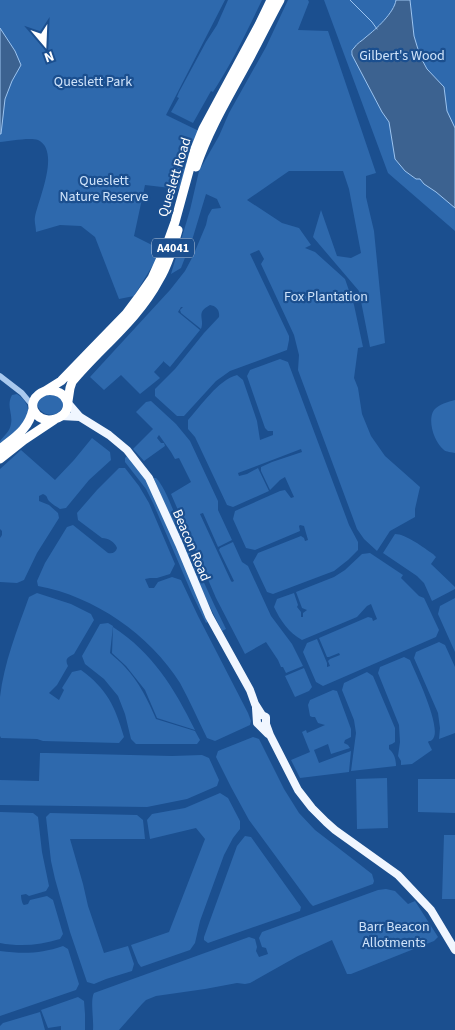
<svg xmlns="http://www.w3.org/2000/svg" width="455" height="1030" font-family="'Source Sans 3',sans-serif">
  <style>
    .green { fill: #2e69ad }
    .water { fill: #3c6290; stroke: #9cc4f0 }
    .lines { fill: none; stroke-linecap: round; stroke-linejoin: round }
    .stream { stroke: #9cc4f0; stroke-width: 1 }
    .minor { stroke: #a9c9ee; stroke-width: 5.5 }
    .major { stroke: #f0f6ff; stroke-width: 8 }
    .highway { stroke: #fff; stroke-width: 9 }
    .labels { text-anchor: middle; stroke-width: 4.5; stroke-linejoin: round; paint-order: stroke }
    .shield { fill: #1b4f8f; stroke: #bbcadd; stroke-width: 1 }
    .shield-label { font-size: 12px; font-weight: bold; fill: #fff }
    .park-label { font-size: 14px; fill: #cfe3fa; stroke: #1b4f8f }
    .street-label { font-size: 14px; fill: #fff; stroke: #1b4f8f }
  </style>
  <rect width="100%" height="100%" fill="#1b4f8f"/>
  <!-- green -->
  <path class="green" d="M0,0h225l-59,115 33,16 -20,58 -34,-4 -11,51 28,14 -28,46 -15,3 -24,-62 -14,-11 -21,-1 -24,7c0,-5 -2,-11 -1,-15 3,-17 26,-66 3,-77 -8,-3 -28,1 -38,2z
    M228,0h34c-15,31 -30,63 -49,92l-2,-1 -18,32 -22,-11 8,-14 -2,-1 2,-5 27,-50 11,-17z
    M288,0h20l1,2 -11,28 30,1 48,142 -10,3v21l8,34 11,112 -15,4 -11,-56 -46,-54 8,-27 16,46 14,2 10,-5 -12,-64 -6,-18h-54l-42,29 35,23 17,5 12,17 -6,3 10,4 30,27 9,26 9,42 -5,1 -4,30 4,10 4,26 9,22 14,20 35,31 -5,22v8l-25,14 -13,20 -13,-12 -7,-10 -59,-159 1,-15 -5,-20 -33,-71 3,-5 -5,-9 -9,4 39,82v4l-2,10 -57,21 -14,10 -32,35h-7l-22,-20v-7l20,-20 29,-36 15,-16c1,-7 -3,-11 -9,-12 -15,8 -5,13 -9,24l-20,-16 -1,-3 3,-3h-2l-3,5 22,18 -30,37 -7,-6v1l-9,10 6,6 -20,16 -19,-19 -17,15 -14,-13 80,-87 15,-19 8,-15 13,-31 2,-9 4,-7 9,-1 -4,-9 -11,-5 -13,43 -12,31 -10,6 19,-64 9,-39 20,-35 10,-23 37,-66z
    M324,0h131v231l-67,-58z
    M280,359l8,3 61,163 9,17v8l-10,10 -14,11 -61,23 -6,-2 -14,-30 5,-9 43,-17 3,2 1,3 3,-1 -4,-14 -4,-1 -1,1 1,5 -45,19 -9,-2 -13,-29 2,-8 45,-20 5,-1 6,8 3,-1 -9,-20 -5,3 -10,10 -9,-19v-4l11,-5 30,-10 -1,-3 -63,24 1,3 8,-2 11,-6 11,23 -36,16 -6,-2 -32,-68 -7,-8v-9c13,-14 30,-40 49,-45l6,5 14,41 3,19 13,-5v-4h-5l-3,-3 -18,-52 3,-6z
    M17,394c27,19 -2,38 -17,51v-4c4,-5 10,-10 11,-17 2,-11 -5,-18 1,-29z
    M48,394h8l8,8c-5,28 -45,3 -16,-8z
    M455,400v53c-3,-1 -9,-1 -11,-3 -10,-8 -17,-30 -10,-40 5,-6 14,-8 21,-10z
    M151,401l25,23 14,17 28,60v9l14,30 -14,7 -15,-34 -3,1 31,67 1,1 2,-1 -15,-31 1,-2 13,-6 9,20 6,4 23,50 21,28 11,22 -17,7 -3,-6h-2l-3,-7 -12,-18 -21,12 -29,-56 -45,-104 20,-12 -12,-24 -4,1 -4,-7 -12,-17 -2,3 4,5h3l1,3 -21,15 -11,-12 20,-20 -17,-17 10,-10z
    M92,438l18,14 1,8 -22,20 -23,28 -6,1c-3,-2 -8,-5 -11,-8 -3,-4 -1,-5 -6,-7l-4,2v5l10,4 9,8 1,5 -22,35 -13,27 -7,3 -17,-1v-44l2,-3v-4l-2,-2v-60l21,-19 34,30 19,-20z
    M127,456l3,1 12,14 69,149 -5,3 -14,-29 -39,-91 -7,-14 -21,-27v-4z
    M119,468h6l14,18 10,17 26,61 -5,10 -13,4h-7l-5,1 4,9h5l4,-6 14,-5 9,3 17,36 50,97 3,8 -1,4 -35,16 -8,-3c-9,-18 -17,-37 -27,-55 -30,-48 -86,-87 -142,-97l-1,-5 8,-18 22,-36 6,-2 35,28c5,1 8,-1 9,-5 -2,-6 -9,-10 -15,-10l-24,-18 -1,-7 20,-23z
    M154,478h2c9,8 21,42 26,55 14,32 28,64 44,96l-4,2 -16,-32 -52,-120z
    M395,534c11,0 29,14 38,20l3,3 -5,7 24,23v2l-23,12 -8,-18 -7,-7 -34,-23z
    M370,553l33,22 -2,3 18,18 5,2 15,32 -3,7 -113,49 -7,-4 -13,-30 4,-9 10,-4 10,24v4l3,-1 -2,-5 2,-2 10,-4 -1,-2 -10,4h-2l-8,-19 49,-21 4,1 1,3 4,-2 -6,-15 -4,2 -10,11 -55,23c-13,-7 -22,-20 -28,-33l3,-8 17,-6 4,12 -1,2 4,5v5h2v-4l4,-3 -5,-2 -6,-16 38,-15 11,-7 17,-16z
    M37,593l34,11 20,10 3,6 -20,34c-5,3 -10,4 -6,12l-11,19 -8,8 10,7 5,-10 -2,-2 10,-16 9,-2c26,19 34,36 43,67l-5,6 -76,-2 -6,-2 -36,-1 -1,-2c0,-12 0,-26 0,-39 4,-34 17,-67 29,-100z
    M455,598v54l-17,-38 2,-8z
    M108,623l5,3 -3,27c5,5 11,9 15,14 14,15 23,33 31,52l39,12 5,9 -3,4h-61l-5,-5 -6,-25 -7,-18 -14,-17 -19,-15 -3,-8 18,-32z
    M113,627c40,26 61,61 82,103l-38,-12 -12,-28 -19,-24 -14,-13z
    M439,642l6,3 10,22v66l-16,6 1,-11 -2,-15 -24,-55 2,-6z
    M404,657l6,3c5,12 34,71 22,80 -1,1 -2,1 -3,1l-1,1 4,8 -20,14 -11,1v-4l-3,-5 2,-14 -1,-17 -21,-52 2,-6z
    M304,668l8,19 -3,4 -14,6 -10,-21z
    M367,672l6,4 22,52v14l-3,2 -3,1v4c5,4 7,10 7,17l-45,5 5,-38 -2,-13 -12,-30 2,-7z
    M333,690l4,1 14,38v8l-6,3 -1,3 4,2 2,3 -19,6 -3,-10 -14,6 5,13 32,-12 -2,21 -49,6 -9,-18 19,-8 -8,-20 4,-2 1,3 18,-8 -7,-2 -3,-6h-3l-2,-1 -2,-11 2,-5z
    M253,737l6,2 25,50 15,24 16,17 39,30 18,14 2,7 -1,3 -60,22 -3,-3 -61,-83 -18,-33 -15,-30 2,-6z
    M40,753h7l125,3 30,-1 7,3 10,22 -2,6 -30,13 -40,8 -147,-2v-25l39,1z
    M387,778l1,50 -31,1 -1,-50z
    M418,779h37v34l-37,-1z
    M220,793l8,5 12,23v8l-7,9 -9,17 -24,66 -5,22 -5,7 -49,17 -3,-4 -7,-18 38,-13 36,-93 -9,-11 -46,11 -3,-19 5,-6 33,-6z
    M0,812l33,1 5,4 4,35 7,34 -3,5 -17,5 -3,-2 -5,1c0,3 1,9 3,10l4,-1 2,-4 17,-4 6,4 10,34 -3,5c-19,6 -40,8 -60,4z
    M50,813l87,2 6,5 2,19h-75l13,45 5,22 16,47 24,-7 6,18 -2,7 -26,8 -12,5 -7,-2 -17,-50 -15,-53 -4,-18 -5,-44z
    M444,835h11v64h-13z
    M245,836l6,1 50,70 -1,4 -92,32 -4,-3v-3l29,-80 4,-11z
    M386,889l9,2 13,13 7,-3 23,36 -4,4 -83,33h-4l-15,-34 -34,16 -48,27 -5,1 -8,-1 -32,6 -49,7 -10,4 -4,4 -23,26h-26c1,-10 -3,-30 1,-37l155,-56 6,2 2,8 -1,4 3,6 9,-3 -2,-6 -4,-1 -3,-9 3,-6 116,-42z
    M63,946l5,3 11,35 -3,6 -76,26v-65c23,3 40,3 63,-5z
    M78,997l6,4 1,13v16h-24v-4l-13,2 -7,-18z
    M40,1012l5,18h-45v-4l3,-3z"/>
  <!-- water -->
  <path class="water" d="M396,0h14l4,36 6,20 7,13 17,18 3,24 8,17v80l-19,-16 -12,-8 -4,-5h-4l-11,-8 -10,-12 -6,-37 -7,-10 -30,-57c0,-4 -1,-4 2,-7 3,-5 8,-7 12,-11 10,-8 28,-24 30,-37z
    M0,28l15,23 6,14 -9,16 -7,18 -4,35h-1z"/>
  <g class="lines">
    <!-- stream -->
    <path class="stream" d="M350,0l22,22 5,7"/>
    <!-- minor -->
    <path class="minor" d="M0,376l22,17 10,12"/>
    <!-- major -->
    <path class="major" d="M68,403l12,14 29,18 18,15 22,28 30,66 30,72 41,74 5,14 7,11 4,2v7l4,11 28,55 14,18 14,14 9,8 63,45 33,35 24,40
      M61,416l19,1
      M256,708l1,15 11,11"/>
    <!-- highway -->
    <path class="highway" d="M196,167c13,-38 33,-71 52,-106 11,-20 21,-41 32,-61
      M45,391l16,-10 30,-31 35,-36 12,-16 14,-20 14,-31 9,-25 20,-73 8,-20 56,-104 12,-25
      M45,391c24,-4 31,22 10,28 -20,6 -33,-19 -10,-28z
      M68,401l2,-13 2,-6c28,-34 66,-62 87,-102 9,-15 14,-33 19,-50
      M0,449c15,-12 29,-20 33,-40
      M0,459l24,-19 30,-20"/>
  </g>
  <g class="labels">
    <!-- shield labels -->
    <rect class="shield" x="152" y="238.5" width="42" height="19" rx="4"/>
    <g class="shield-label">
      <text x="173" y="252">A4041</text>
    </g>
    <!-- park labels -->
    <g class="park-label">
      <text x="402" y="60">Gilbert's Wood</text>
      <text x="93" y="86">Queslett Park</text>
      <text x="104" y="185">Queslett<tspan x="104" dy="16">Nature Reserve</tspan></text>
      <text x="326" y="301">Fox Plantation</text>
      <text x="394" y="931">Barr Beacon<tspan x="394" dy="16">Allotments</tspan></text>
    </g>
    <!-- street labels -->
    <g class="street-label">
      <text transform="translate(174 177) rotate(-73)" y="5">Queslett Road</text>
      <text transform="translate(192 545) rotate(67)" y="5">Beacon Road</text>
    </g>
  </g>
  <!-- north arrow -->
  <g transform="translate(45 45) rotate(161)" stroke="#1b4f8f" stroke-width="4" paint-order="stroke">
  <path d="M0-4L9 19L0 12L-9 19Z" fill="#ffffff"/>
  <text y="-8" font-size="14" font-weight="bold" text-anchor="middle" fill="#ffffff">N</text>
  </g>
</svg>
